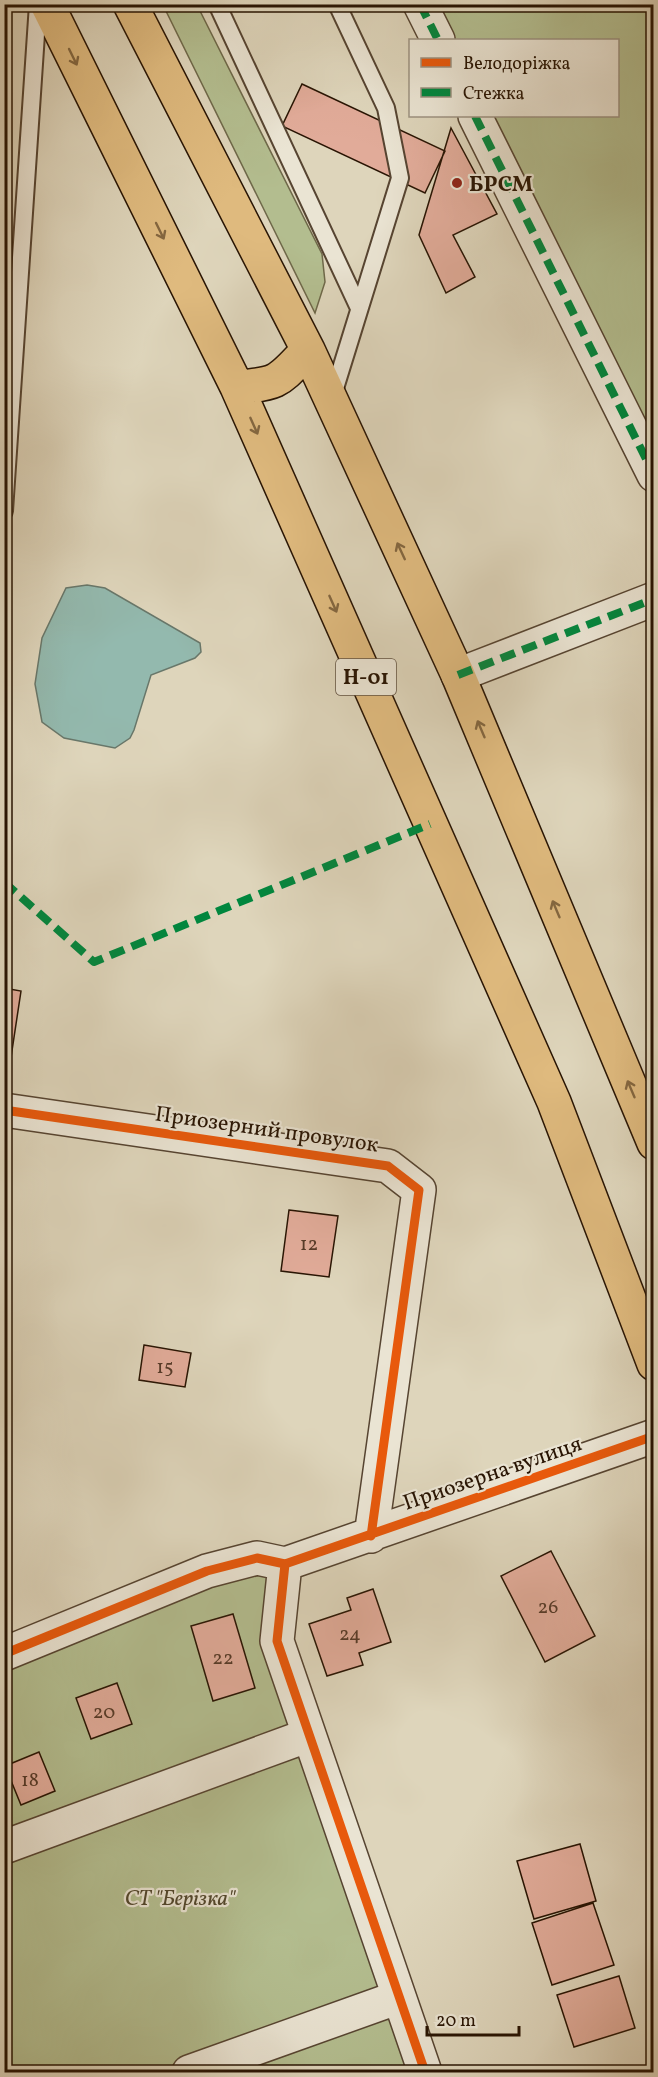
<svg xmlns="http://www.w3.org/2000/svg" width="658" height="2077" font-family="Vollkorn,serif">
  <style>
    .green { fill: #b3bd8f; stroke: #6e6849; stroke-width: 1.5 }
    .water { fill: #93b9ae; stroke: #68776a; stroke-width: 1.5 }
    .building { fill: #e1ab99; stroke: #281403; stroke-width: 1.5 }
    .lines { fill: none; stroke-linecap: round; stroke-linejoin: round }
    .lane-casing { stroke: #564431; stroke-width: 20 }
    .street-casing { stroke: #564431; stroke-width: 36 }
    .primary-casing { stroke: #281403; stroke-width: 36 }
    .lane { stroke: #eae4d3; stroke-width: 16 }
    .street { stroke: #eae4d3; stroke-width: 33 }
    .primary { stroke: #dfba7e; stroke-width: 33 }
    .quiet { stroke: #00873e; stroke-width: 8; stroke-dasharray: 15 8; stroke-linecap: butt }
    .cycleway-casing { stroke: #eae4d3; stroke-width: 13 }
    .cycleway { stroke: #e8590c; stroke-width: 9 }
    .oneway { stroke: #846740 }
    .poi-dot { fill: #8f2418; stroke: #eae4d3; stroke-width: 2 }
    .labels { text-anchor: middle; stroke-width: 4.5; stroke-linejoin: round; paint-order: stroke }
    .number-label { font-size: 20px; fill: #563a28 }
    .shield { fill: #eae4d3; stroke: #625241; stroke-width: 1.5 }
    .shield-label { font-size: 21px; font-weight: bold; fill: #281403 }
    .poi-label { font-size: 22px; font-weight: bold; fill: #281403; stroke: #eae4d3; text-anchor: start }
    .street-label { font-size: 22px; fill: #281403; stroke: #eae4d3 }
    .park-label { font-size: 22px; font-style: italic; fill: #52472d; stroke: #eae4d3 }
  </style>
  <rect width="100%" height="100%" fill="#ded5bb"/>
  <filter id="stains"><feTurbulence type="fractalNoise" baseFrequency=".00333" numOctaves="4"/><feColorMatrix values="0 0 0 0 .2 0 0 0 0 .09 0 0 0 0 .02 0 0 0 .5 -.17"/></filter>
  <radialGradient id="worn" r=".72"><stop offset=".6" stop-color="#630" stop-opacity="0"/><stop offset="1" stop-color="#630" stop-opacity=".3"/></radialGradient>
  <!-- green -->
  <path class="green" d="M163,5h34l125,249 3,28 -10,31z
    M420,5h233v470l-178,-359h143v-76h-180z
    M285,1564l-8,77 148,431h-420v-420z"/>
  <!-- water -->
  <path class="water" d="M87,585l18,3 95,55 1,9 -6,6 -44,17 -17,55 -4,8 -15,10 -51,-10 -22,-16 -7,-38 7,-46 24,-50z"/>
  <!-- building -->
  <path class="building" d="M302,84l143,67 -20,42 -143,-67z
    M451,128l46,86 -44,21 22,42 -29,16 -27,-58z
    M4,988l17,3 -16,106h-1z
    M289,1210l49,6 -9,61 -48,-6z
    M144,1345l47,8 -6,34 -46,-7z
    M551,1551l44,85 -50,26 -44,-86z
    M373,1589l18,53 -32,11 4,12 -36,11 -18,-52 42,-14 -4,-12z
    M233,1614l22,74 -42,13 -22,-75z
    M117,1683l15,41 -41,15 -15,-41z
    M39,1752l16,39 -34,14 -16,-39z
    M580,1844l16,57 -62,18 -17,-58z
    M593,1903l21,62 -62,20 -20,-62z
    M619,1976l16,52 -61,19 -17,-52z"/>
  <g class="lines">
    <defs>
      <path id="lane" d="M217,4l141,302
        M332,398l68,-220 -14,-70 -49,-104
        M4,511l34,-507"/>
      <path id="street" d="M420,4l18,36
        M475,116l179,359
        M458,675l196,-76
        M4,1110l384,56 31,24 -48,346
        M285,1564l-8,77 148,431
        M4,1654l203,-83 50,-13 28,6 369,-128
        M4,1847l305,-112
        M189,2072l210,-75"/>
      <path id="primary" d="M47,4l190,383 317,715 100,262
        M130,4l178,346 150,325 196,468
        M237,387c44,-3 42,-7 71,-37"/>
    </defs>
    <!-- lane casing -->
    <use href="#lane" class="lane-casing"/>
    <!-- street casing -->
    <use href="#street" class="street-casing"/>
    <!-- primary casing -->
    <use href="#primary" class="primary-casing"/>
    <!-- lane -->
    <use href="#lane" class="lane"/>
    <!-- street -->
    <use href="#street" class="street"/>
    <!-- primary -->
    <use href="#primary" class="primary"/>
    <!-- quiet -->
    <path class="quiet" d="M420,4l18,36
      M475,116l179,359
      M458,675l196,-76
      M4,882l90,80 336,-138"/>
    <defs>
      <path id="cycleway" d="M4,1110l384,56 31,24 -48,346
        M285,1564l-8,77 148,431
        M4,1654l203,-83 50,-13 28,6 369,-128"/>
    </defs>
    <!-- cycleway casing -->
    <use href="#cycleway" class="cycleway-casing"/>
    <!-- cycleway -->
    <use href="#cycleway" class="cycleway"/>
  </g>
  <!-- one-way arrows -->
  <defs><path id="oneway-shaft" d="M-6 0H5M1.5-3L5.5 0L1.5 3" fill="none" stroke-width="1.6" stroke-linecap="round" stroke-linejoin="round" transform="scale(1.5)"/></defs>
  <g class="oneway">
    <use href="#oneway-shaft" transform="translate(73 57) rotate(64)"/>
    <use href="#oneway-shaft" transform="translate(160 231) rotate(64)"/>
    <use href="#oneway-shaft" transform="translate(254 426) rotate(66)"/>
    <use href="#oneway-shaft" transform="translate(401 551) rotate(-115)"/>
    <use href="#oneway-shaft" transform="translate(333 604) rotate(66)"/>
    <use href="#oneway-shaft" transform="translate(481 729) rotate(-113)"/>
    <use href="#oneway-shaft" transform="translate(556 909) rotate(-113)"/>
    <use href="#oneway-shaft" transform="translate(631 1089) rotate(-113)"/>
  </g>
  <!-- markers -->
  <circle class="poi-dot" cx="457" cy="183" r="6"/>
  <g class="labels">
    <!-- number labels -->
    <g class="number-label">
      <text x="309" y="1250">12</text>
      <text x="165" y="1373">15</text>
      <text x="548" y="1613">26</text>
      <text x="350" y="1640">24</text>
      <text x="223" y="1664">22</text>
      <text x="104" y="1718">20</text>
      <text x="30" y="1786">18</text>
    </g>
    <!-- shield labels -->
    <rect class="shield" x="336" y="659" width="60" height="36" rx="4.5"/>
    <g class="shield-label">
      <text x="366" y="684">Н-01</text>
    </g>
    <!-- poi labels -->
    <g class="poi-label">
      <text x="469" y="191">БРСМ</text>
    </g>
    <!-- street labels -->
    <g class="street-label">
      <text transform="translate(267 1128) rotate(8)" y="8">Приозерний провулок</text>
      <text transform="translate(492 1472) rotate(-19)" y="8">Приозерна вулиця</text>
    </g>
    <!-- park labels -->
    <g class="park-label">
      <text x="180" y="1905">СТ "Берізка"</text>
    </g>
  </g>
  <!-- margin -->
  <rect width="658" height="2077" fill="none" stroke="#ded5bb" stroke-width="24"/>
  <rect x="6" y="6" width="646" height="2065" fill="none" stroke="#281403" stroke-width="3"/>
  <rect x="12" y="12" width="634" height="2053" fill="none" stroke="#281403" stroke-width="1.5"/>
  <!-- legend -->
  <rect x="409" y="39" width="210" height="78" fill="#eae4d3" stroke="#9c9180" stroke-width="1.5"/>
  <rect x="421" y="58" width="30" height="9" fill="#e8590c" stroke="#9c9180" stroke-width="1.5"/>
  <text x="463" y="69" font-size="18" fill="#281403">Велодоріжка</text>
  <rect x="421" y="88" width="30" height="9" fill="#00873e" stroke="#9c9180" stroke-width="1.5"/>
  <text x="463" y="99" font-size="18" fill="#281403">Стежка</text>
  <!-- scale -->
  <path d="M427 2026v9h92v-9" fill="none" stroke="#281403" stroke-width="3"/>
  <text x="436" y="2026" font-size="18" fill="#281403" stroke="#eae4d3" stroke-width="4.5" paint-order="stroke">20 m</text>
  <rect width="100%" height="100%" filter="url(#stains)"/>
  <rect width="100%" height="100%" fill="url(#worn)"/>
</svg>
